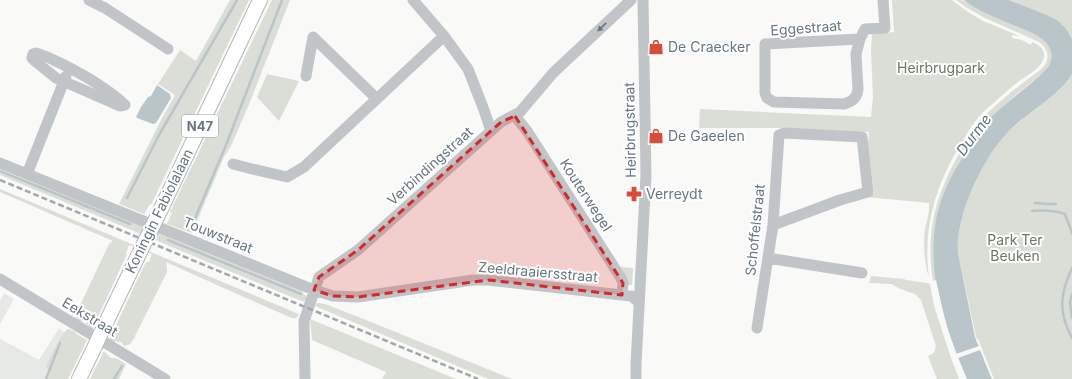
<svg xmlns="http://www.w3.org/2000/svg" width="1072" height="379" font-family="Inter,sans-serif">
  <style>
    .built { fill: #e7e9e7 }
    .green { fill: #daded6 }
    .water { fill: #b9c5c8 }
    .pier { fill: #f9f9f7 }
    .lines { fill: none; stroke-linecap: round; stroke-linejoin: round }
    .stream { stroke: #b9c5c8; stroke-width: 2.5 }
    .major-casing { stroke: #b2b8bb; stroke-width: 16 }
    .minor { stroke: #c1c5c8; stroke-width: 11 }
    .major { stroke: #fff; stroke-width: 14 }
    .rail { stroke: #a1a8ac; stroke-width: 2.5; stroke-dasharray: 6 3; stroke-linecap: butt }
    .major-bridge-casing { stroke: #b2b8bb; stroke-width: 16; stroke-linecap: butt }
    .major-bridge { stroke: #fff; stroke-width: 14 }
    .oneway { fill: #66777f }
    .marked { fill: #d62828; fill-opacity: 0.2; stroke: #d62828; stroke-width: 3; stroke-dasharray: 8 5; stroke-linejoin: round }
    .labels { text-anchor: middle; stroke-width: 4; stroke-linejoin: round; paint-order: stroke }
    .shield { fill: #fff; stroke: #94a0a5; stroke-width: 1 }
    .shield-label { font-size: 13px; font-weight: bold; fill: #66777f }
    .street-label { font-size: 14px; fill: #66777f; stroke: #fff }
    .poi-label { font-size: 14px; fill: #66777f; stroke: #fff; text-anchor: start }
    .park-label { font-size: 14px; fill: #6a7865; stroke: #fff }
    .water-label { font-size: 15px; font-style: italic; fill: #617679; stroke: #fff }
  </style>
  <rect width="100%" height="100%" fill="#f9f9f7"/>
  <!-- built -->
  <path class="built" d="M4,293l10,6 -14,25v-23z
    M59,328l6,5 -12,18 -4,18 -4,10h-45v-40l39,21z"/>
  <!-- green -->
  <path class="green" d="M230,0h19l-98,205 -1,-1 -6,10 -25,-10 43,-86 13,-23 -17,-11 22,-34 16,11z
    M272,0h18l-40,102 -19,44 -7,11 -32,76 -25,-9 5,-11 -2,-1z
    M892,0h60l16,12 15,9 37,15 -8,-1v3l10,2 9,5 1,-3c8,3 15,9 11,18 -4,10 -16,15 -25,22 -7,5 -14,12 -21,18 -8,7 -17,14 -23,23 -7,9 -12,20 -18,29 -23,41 -33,79 -27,126 -5,-17 -6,-32 -4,-50 2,-8 5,-16 4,-25l-63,-6 8,-3 -6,-50 1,-12 -92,-4h-78l1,-19 171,8 2,-20 -2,-48 1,-15 22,-2z
    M956,0c4,0 7,0 9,1 13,7 25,14 38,20 13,6 36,12 45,24 4,4 5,11 3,17 -4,10 -33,30 -42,39 -11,10 -22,20 -32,32 -4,6 -8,14 -12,21 -25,39 -38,80 -29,126l-3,1c-8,-48 3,-87 27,-129 5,-8 10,-18 16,-26 7,-10 17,-18 26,-26 8,-7 17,-14 26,-21 6,-5 14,-9 18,-16 4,-9 0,-16 -7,-21l-54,-24 -18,-10z
    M1008,0h64v39c-15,-28 -40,-26 -64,-39z
    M267,74l32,7 -20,40 -22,-24z
    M1072,74v305h-80l-16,-42 -18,-84c-3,-38 26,-98 53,-124 18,-16 49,-34 61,-55z
    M0,170l88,34 215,86v3l4,4 -3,5 -27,-11 -277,-116z
    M0,189l299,125 -3,4h-4l-55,-24 -71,-32 1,6v4l-34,68 -3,4 -6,2 -2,-3 -1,-1 -11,-1 -1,-1 37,-78h3l3,-8 -23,-9 -3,8 1,1 -35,76 -8,-9 -4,1 -5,-3v-3l34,-72 4,-3 -113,-49z
    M621,267l12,1 -1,17h-4l-8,-15z
    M871,276l33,3 2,1 21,3 3,1 4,22 16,49 9,24h-22l-9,-23 6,-3 2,-7 -15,-46 -6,-6 -17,-6 -6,-4 -23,-1z
    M318,303l7,1 36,14 151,61h-24l-173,-73 1,-2z
    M310,319l146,60h-74l4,-7 -74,-32z
    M68,329l8,3 -1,1 12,7 -19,39h-23l4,-10 -3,-2c4,-10 14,-32 22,-38z
    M104,351l7,7h5l10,6 -7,15h-29z"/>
  <!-- water -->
  <path class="water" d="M964,0h44l39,15 11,6 8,8 6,10v35c-12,21 -43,38 -61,55 -27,26 -56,86 -53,124l17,84 17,42h-25c-20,-48 -40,-100 -32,-153 3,-24 15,-49 28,-69 7,-12 13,-23 22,-33 19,-22 44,-36 63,-57 5,-8 5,-16 -1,-23 -9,-11 -31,-17 -44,-23 -13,-6 -28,-12 -39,-21z
    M157,85l13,9 1,4 -15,25 -3,1 -16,-6 -1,-1 5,-10 7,-10 3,-1z"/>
  <!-- pier -->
  <path class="pier" d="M936,280l6,27 6,24 8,23 23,-8 -3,-6 2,-1 16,40h-2l-12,-29 -22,8 2,7h-1l-10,-25 -8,-22 -7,-37z"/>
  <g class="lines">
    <!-- stream -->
    <path class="stream" d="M0,171l130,53
      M127,198l32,-63 78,-135
      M1035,203l14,1h7
      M1032,211c12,-1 22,-1 33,3l7,19
      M193,223l33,-78 56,-145
      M168,240l133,54
      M1072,268c-12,26 -14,44 0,70
      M1072,294l-2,8 2,16
      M46,379l14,-36
      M114,379l8,-13"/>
    <defs>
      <path id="major" d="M161,209l99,-209
        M100,335l37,-77
        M79,379l16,-33"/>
    </defs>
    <!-- major casing -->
    <use href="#major" class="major-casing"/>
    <!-- minor -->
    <path class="minor" d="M89,0l16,8 63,41
      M413,0l31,36 24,33 16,41 7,21
      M860,39l-95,5v49l2,5 7,4 70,2c8,-3 13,-5 14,-15l-2,-35 4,-15 5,-10 20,-1 -2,-28
      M36,53c9,2 17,7 26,11 22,11 45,24 63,41l-5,1 -64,-28 -21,-17 -3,-3 1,-4z
      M306,76l7,-39 64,62
      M515,116l12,15 94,147 2,5 -1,12
      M0,163l314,127 19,6 25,1 115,-17h15l143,16 8,6
      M233,164l19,5 35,8 17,-10 140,-131
      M27,174l39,-98
      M768,258l94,15
      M0,279l165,100
      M757,328l16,-103 6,-90 5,-2 78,4 6,55 -28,8 -67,25
      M305,379l-1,-58 15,-44 39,-27 143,-128 19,-10 33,-39 78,-73
      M636,379v-15l10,-189 -3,-175"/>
    <!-- major -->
    <use href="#major" class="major"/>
    <!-- rail -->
    <path class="rail" d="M0,180l478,199"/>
    <defs>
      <path id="major-bridge" d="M137,258l24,-49
        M95,346l5,-11"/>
    </defs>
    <!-- major-bridge casing -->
    <use href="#major-bridge" class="major-bridge-casing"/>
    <!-- major-bridge -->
    <use href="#major-bridge" class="major-bridge"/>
  </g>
  <!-- one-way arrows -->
  <defs><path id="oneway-solid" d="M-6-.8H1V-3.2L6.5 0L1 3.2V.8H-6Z"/></defs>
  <use class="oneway" href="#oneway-solid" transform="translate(602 27) rotate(136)"/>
  <!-- marked area -->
  <path class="marked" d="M515,116l108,167 -1,12 -134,-15 -130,17 -25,-1 -19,-6 5,-13 39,-27 143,-128z"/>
  <!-- icons -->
  <defs>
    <symbol id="shop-bare" viewBox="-9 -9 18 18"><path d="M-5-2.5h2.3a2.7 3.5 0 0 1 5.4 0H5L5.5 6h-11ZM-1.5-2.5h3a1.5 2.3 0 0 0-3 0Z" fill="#d64e3a" stroke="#fff" stroke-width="2.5" paint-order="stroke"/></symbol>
    <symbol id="pharmacy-bare" viewBox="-9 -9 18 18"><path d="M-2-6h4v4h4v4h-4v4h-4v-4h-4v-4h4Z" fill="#d64e3a" stroke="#fff" stroke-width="2.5" paint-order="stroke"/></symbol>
  </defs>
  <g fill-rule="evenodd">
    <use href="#shop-bare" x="645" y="36" width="22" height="22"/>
    <use href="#shop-bare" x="645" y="125" width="22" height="22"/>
    <use href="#pharmacy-bare" x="623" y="183" width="22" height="22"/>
  </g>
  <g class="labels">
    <!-- shield labels -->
    <rect class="shield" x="182" y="115" width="36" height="22" rx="3"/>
    <g class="shield-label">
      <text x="200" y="131">N47</text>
    </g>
    <!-- street labels -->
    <g class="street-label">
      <text transform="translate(806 28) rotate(-4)" y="5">Eggestraat</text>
      <text transform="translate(630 130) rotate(-91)" y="5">Heirbrugstraat</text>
      <text transform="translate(430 166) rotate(-42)" y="5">Verbindingstraat</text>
      <text transform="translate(586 195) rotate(57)" y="5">Kouterwegel</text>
      <text transform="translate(159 211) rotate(-64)" y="5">Koningin Fabiolalaan</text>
      <text transform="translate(755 230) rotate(-84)" y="5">Schoffelstraat</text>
      <text transform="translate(218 235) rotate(22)" y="5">Touwstraat</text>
      <text transform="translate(538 272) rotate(5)" y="5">Zeeldraaiersstraat</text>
      <text transform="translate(90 317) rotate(31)" y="5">Eekstraat</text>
    </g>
    <!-- poi labels -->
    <g class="poi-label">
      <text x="668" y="52">De Craecker</text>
      <text x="668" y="141">De Gaeelen</text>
      <text x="646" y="199">Verreydt</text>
    </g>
    <!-- park labels -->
    <g class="park-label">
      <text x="941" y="73">Heirbrugpark</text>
      <text x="1015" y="245">Park Ter<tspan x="1015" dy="16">Beuken</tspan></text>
    </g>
    <!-- water labels -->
    <g class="water-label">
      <text transform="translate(974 135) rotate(-53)" y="5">Durme</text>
    </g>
  </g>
</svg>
